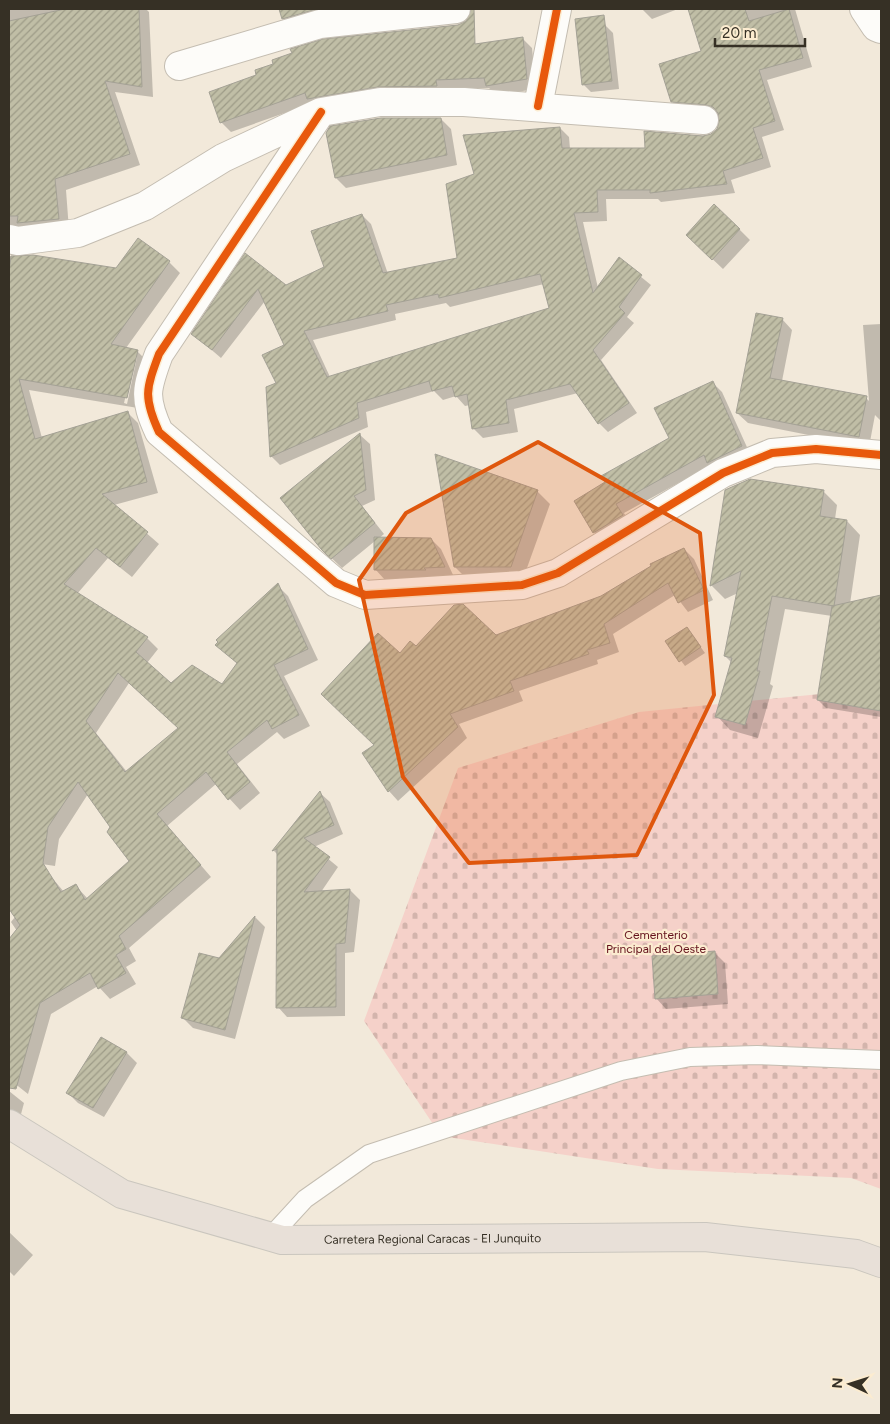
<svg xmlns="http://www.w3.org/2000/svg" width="890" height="1424" font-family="Figtree,sans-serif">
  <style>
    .cemetery { fill: url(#cemetery-stones) }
    .shadow { fill: #0003; fill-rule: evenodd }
    .building { fill: url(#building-hatch); stroke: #a4a195; fill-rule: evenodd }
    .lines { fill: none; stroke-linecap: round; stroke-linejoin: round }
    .lane-casing { stroke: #c4bdb1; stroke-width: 20 }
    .street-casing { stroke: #c4bdb1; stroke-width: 30 }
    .primary-casing { stroke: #cac6be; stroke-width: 30 }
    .lane { stroke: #fdfcf9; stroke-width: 18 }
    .street { stroke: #fdfcf9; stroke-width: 28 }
    .primary { stroke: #e8e0d8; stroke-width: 28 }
    .cycleway-casing { stroke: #fcecd0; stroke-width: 11 }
    .cycleway { stroke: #e8590c; stroke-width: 8 }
    .marked { fill: #df570d; fill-opacity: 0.2; stroke: #df570d; stroke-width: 4; stroke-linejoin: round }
    .labels { text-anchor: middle; stroke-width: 4.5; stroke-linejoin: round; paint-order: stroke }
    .park-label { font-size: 12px; fill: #63111b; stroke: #fcecd0 }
    .street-label { font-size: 12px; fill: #363025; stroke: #fcecd0 }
  </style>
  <defs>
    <pattern id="cemetery-stones" width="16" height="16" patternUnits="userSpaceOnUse" patternTransform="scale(1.25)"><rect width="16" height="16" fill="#f5d1c9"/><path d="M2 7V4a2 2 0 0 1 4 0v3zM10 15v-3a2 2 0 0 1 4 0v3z" fill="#d3b4ac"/></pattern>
    <pattern id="building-hatch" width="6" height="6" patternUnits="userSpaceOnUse" patternTransform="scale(1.25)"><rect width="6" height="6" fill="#c0bea6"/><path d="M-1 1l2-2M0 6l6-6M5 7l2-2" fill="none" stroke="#9d9b87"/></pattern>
  </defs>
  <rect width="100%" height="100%" fill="#f2e9da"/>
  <!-- cemetery -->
  <path class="cemetery" d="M881,688v501l-30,-11 -193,-9 -217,-33 -77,-115 94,-253 181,-56z"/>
  <!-- shadow -->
  <path class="shadow" d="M9,9h137l3,3 4,85 -38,-5 25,73 -74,25 3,40 -60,6z
    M280,9h144l-131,19 -10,-10z
    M642,9h36l-26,10z
    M689,9h106l17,58 -45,13 17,50 -22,7 9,30 -40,13 4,13 -74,9 -3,-3h-52l1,22 -24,1 15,66 21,-29 32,26 -24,32 7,6 -33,37 36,53 -29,19 -9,-9 -21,-30 -64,16 4,23 -35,6 -10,-10 -3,-23 -5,1 -9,-10 -13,4 -9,-9 -68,21 2,15 -88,38 -9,-9 6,-73 9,-38 -21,-44 -44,57 -28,-24 52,-79 41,31 39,-19 37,-52 9,9 17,50 70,-15 17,-84 85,-47 9,9 1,12h77l64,-14 7,-5 3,-9 -1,-6 -39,-4 -9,-10 30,-49zM544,284l7,25 -221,68 -17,-37 83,-20 -1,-6 51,-11 4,4z
    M605,25l8,8 6,56 -28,3 -7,-7z
    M522,38l10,10 4,41 -39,6 -8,-7 -44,1 -132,14 -82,29 -9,-9 -11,-30z
    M441,119l10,10 6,36 -111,23 -10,-10z
    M739,229l11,11 -27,29 -36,-34z
    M9,256l108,14 52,-8 11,11 -54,75 11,3 11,11 -10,46 -109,-18 13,48 85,-26 11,11 20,70 -44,12 45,39 -27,33 -24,-19 -31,36 70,44 11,11 -11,14 24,22h51l16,-21 -21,-19 60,-60 11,11 30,64 -34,16 26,50 -26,13 -7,-7 -40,32 23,29 -20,17 -24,-26 -49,42 44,51 -82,71 7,13 -10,6 10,17 -26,15 -12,-13 -47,28 -23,80 -19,-15v-138l8,-10 -6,-9 38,-48 15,18 11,-7 13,14 43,-37 -19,-35 -24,-33 -29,45 -4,27 -46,-7v-56l47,7 -47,-30zM135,357h2l-10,47 -3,-1zM129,683l51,46 -53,43 -31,-39z
    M782,319l10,11 -10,51 83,16 4,4 -6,-76 18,-1v97l-6,-6 -6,32 -121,-24 -11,-10z
    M712,382l10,10 29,64 -40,9 -87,48 7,12 -28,17 -9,-10 -18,-30 95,-63z
    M360,435l10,9 5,56 -13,6 22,28 -6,5h53l10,10 13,28 -20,3h-49l-10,-11v-28l-33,27 -20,-19z
    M537,491l13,13 -27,75 -55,1 -13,-13z
    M726,491h97l14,14 -2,14 12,2 13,14 -10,69 31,-8v47l-43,10 -6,-37 -47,-7 -15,75 3,2 -15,52 -28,-8 -13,-14 15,-53 -7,-7 13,-63 -13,6 -13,-13z
    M684,549l10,10 19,41 -25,12 -13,-17 -62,39 6,18 -22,8 1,4 -79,27 4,10 -64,23 8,14 -69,63 -9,-10 -13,-45 24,-91 17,-7 79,-12 106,-39z
    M687,628l18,25 -20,13 -18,-24z
    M825,657l56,10v50l-55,-9 -8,-8z
    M320,793l10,9 13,32 -29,13 24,20 -17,25 29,-2 10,10 -6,52 -9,1v63l-58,1 -9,-10v-152l-4,-4z
    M255,917l10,10 -30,112 -42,-11 -10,-10 36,-59z
    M715,953l10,10 3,41 -62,5 -10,-11z
    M102,1039l25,14 10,10 -33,54 -26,-14 -10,-10z
    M9,1091l15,12 -4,15 -11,4z
    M9,1232l24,23 -19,21 -5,-5z"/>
  <!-- building -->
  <path class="building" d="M65,9h74l3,78 -37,-6 25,73 -75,25 4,40 -42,4 1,-7h-9v-195z
    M279,9h38l-35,10z
    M471,9h3l1,35 48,-7 4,42 -41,7 -2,-8 -48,2 1,6 -59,1 -71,12 -2,-6 -85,30 -11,-31 47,-17 -1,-5 18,-6 -1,-4 20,-7 -2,-4 33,-10 135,-14 8,-4z
    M688,9h57l4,12 40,-12 14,49 -44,12 16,51 -22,7 10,30 -40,13 4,13 -77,9v-3h-53l1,22 -24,1 19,80 26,-36 23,18 -23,32 6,6 -32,37 36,53 -31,21 -28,-40 -64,16 3,23 -37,6 -5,-35 -12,3 -3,-11 -20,5 -3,-10 -72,22 2,15 -89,39 -4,-70 10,-4 -14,-28 22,-10 -26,-56 -46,61 -21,-16 54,-81 41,32 38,-18 -13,-36 51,-17 21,59 74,-15 -11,-74 28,-10 -11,-39 97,-8 2,21h83l-1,-17 59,5 8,-2 6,-5 2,-7 -1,-9 -5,-6 -7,-2 -35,-3 -12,-38 42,-13zM540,274l9,34 -222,69 -23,-46 84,-20 -2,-6 52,-11 1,4z
    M604,15l8,66 -30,4 -7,-66z
    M381,118h60l6,37 -112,23 -9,-45 4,-7z
    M714,204l26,25 -28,31 -26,-25z
    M138,238l32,23 -59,83 27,6 -11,48 -108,-19 16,60 93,-28 19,71 -45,12 46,38 -28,35 -24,-19 -32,36 84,53 -12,15 35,31 21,-18 30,19 15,-21 -22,-18 3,-3 -2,-2 62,-57 30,66 -34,16 25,50 -27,14 -5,-9 -40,32 23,30 -22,18 -22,-28 -49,42 44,51 -82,71 7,13 -10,6 10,18 -28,16 -8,-16 -50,30 -24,86 -7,-1v-149l11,-14 -11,-16v-638l2,-15 22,-1 83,13zM118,673l60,55 -53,44 -39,-51zM78,782l32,45 -3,5 22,29 -44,39 -9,-16 -15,8 -18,-29 5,-36z
    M756,313l27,5 -13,60 97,18 -8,41 -123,-24z
    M713,381l29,65 -35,17 -3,-8 -88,49 7,11 -30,18 -19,-32 31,-19 -4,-6 68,-38 -15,-30z
    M360,433l6,57 -12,6 21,27 -44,36 -10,-10 -41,-51z
    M435,454l103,36 -27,77h-57z
    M750,479l74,11 -4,26 27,4 -13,86 -62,-10 -15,75h3l-15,54 -30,-8 17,-59 -8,-2 17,-85 -31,15 15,-96z
    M374,537l57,1 14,29 -21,1 2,2h-52z
    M684,548l20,42 -26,13 -10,-20 -64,41 6,19 -23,7 2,4 -79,27 4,10 -64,23 8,13 -70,65 -26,-39 12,-8 -53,-51 57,-61 22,20 10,-12 6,5 38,-41 9,-1 33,31 105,-39 50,-30 -1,-2z
    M881,595v116l-64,-11 15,-94z
    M687,627l14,20 -22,15 -14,-21z
    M320,791l14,34 -30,13 26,19 -26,35 46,-3 -5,54 -9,1v63l-60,1 1,-159 -5,2z
    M255,916l-30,114 -44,-12 18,-65 20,5z
    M715,951l3,43 -63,5 -3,-43z
    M101,1037l26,15 -34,56 -27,-15z"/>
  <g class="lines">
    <defs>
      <path id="lane" d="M271,1236l34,-37 64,-45 252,-83 69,-14 67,-2 124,5"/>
      <path id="street" d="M864,9l12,18 5,2
        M179,66l141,-42 136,-15
        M538,106l19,-97
        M321,112l-162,242c-13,35 -16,43 0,78l177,151 29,12 157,-10 36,-12 165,-100 49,-20 44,-4 65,6
        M9,239l9,2 60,-8 67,-27 78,-48 98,-46 59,-10h84l240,18"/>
      <g id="primary">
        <path id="s1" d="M9,1124l113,70 160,46 423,-3 151,17 25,9"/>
      </g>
    </defs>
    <!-- lane casing -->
    <use href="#lane" class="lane-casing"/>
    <!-- street casing -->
    <use href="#street" class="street-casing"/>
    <!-- primary casing -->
    <use href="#primary" class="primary-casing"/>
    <!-- lane -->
    <use href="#lane" class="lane"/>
    <!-- street -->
    <use href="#street" class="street"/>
    <!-- primary -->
    <use href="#primary" class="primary"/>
    <defs>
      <path id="cycleway" d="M538,106l19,-97
        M321,112l-162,242c-13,35 -16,43 0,78l177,151 29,12 157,-10 36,-12 165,-100 49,-20 44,-4 65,6"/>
    </defs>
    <!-- cycleway casing -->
    <use href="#cycleway" class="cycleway-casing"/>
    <!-- cycleway -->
    <use href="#cycleway" class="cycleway"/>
  </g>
  <!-- marked area -->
  <path class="marked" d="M538,442l162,91 14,162 -77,160 -168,8 -66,-86 -44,-197 47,-67z"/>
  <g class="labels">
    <!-- park labels -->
    <g class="park-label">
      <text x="656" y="939">Cementerio<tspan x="656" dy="14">Principal del Oeste</tspan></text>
    </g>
    <!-- street labels -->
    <g class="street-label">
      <text dy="4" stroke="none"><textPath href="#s1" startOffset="450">Carretera Regional Caracas - El Junquito</textPath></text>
    </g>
  </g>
  <!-- border -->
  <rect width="890" height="1424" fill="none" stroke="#363025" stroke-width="20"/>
  <!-- north arrow -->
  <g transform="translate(850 1384) rotate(274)" stroke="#fcecd0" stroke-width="4" paint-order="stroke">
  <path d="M0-4L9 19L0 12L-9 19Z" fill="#363025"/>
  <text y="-8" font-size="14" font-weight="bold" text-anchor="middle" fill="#363025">N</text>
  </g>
  <!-- scale -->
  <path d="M715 38v8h90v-8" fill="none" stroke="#363025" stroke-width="2.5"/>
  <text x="722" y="38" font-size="15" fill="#363025" stroke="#fcecd0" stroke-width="4" paint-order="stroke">20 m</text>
</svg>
